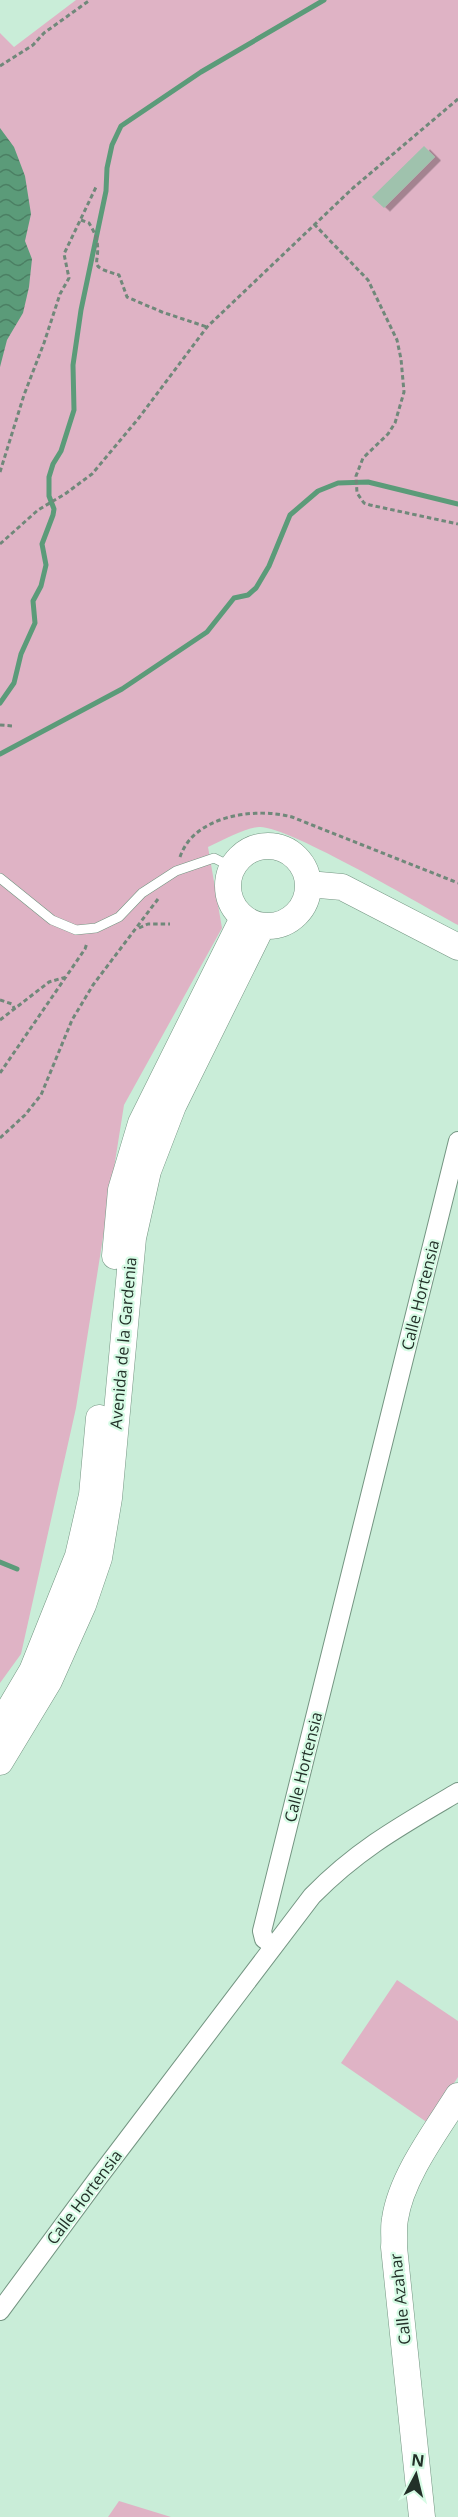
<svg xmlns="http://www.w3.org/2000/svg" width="458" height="2517" font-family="'Open Sans',sans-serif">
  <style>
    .grass { fill: #dfb3c5 }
    .water { fill: url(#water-waves) }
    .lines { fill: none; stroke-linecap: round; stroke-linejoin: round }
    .stream { stroke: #5b9b79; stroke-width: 5 }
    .building { fill: #9fc2ad; filter: url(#shadow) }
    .lane-casing { stroke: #749582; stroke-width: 10 }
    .street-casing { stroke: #749582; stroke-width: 20 }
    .secondary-casing { stroke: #749582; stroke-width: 27 }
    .path { stroke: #70887a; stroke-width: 3; stroke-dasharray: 4.5 3; stroke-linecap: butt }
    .lane { stroke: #fff; stroke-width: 9 }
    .street { stroke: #fff; stroke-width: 18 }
    .secondary { stroke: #fff; stroke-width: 26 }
    .labels { text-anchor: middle; stroke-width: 4.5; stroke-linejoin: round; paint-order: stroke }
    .street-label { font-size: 16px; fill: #223028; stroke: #d6fbe5 }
  </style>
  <defs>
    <pattern id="water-waves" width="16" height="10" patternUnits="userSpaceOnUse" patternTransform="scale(1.5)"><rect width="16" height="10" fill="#5b9b79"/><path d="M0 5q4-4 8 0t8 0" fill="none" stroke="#4b7f63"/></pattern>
    <filter id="shadow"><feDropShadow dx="6" dy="3.5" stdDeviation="0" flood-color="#0004"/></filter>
  </defs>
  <rect width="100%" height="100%" fill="#c9edd8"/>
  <!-- grass -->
  <path class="grass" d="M76,0h382v925c-33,-18 -171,-100 -199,-98 -14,1 -37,14 -51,20l14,81 -98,177 -48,303 -55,246 -21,29v-1650l14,14z
    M397,1980l61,41v56l-30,46 -87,-60z
    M119,2501l52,16h-63z"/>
  <!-- water -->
  <path class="water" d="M0,128l14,19 11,29 6,38 -6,27 7,18 -3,28 -6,26 -16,27 -7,27z"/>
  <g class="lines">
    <!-- stream -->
    <path class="stream" d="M0,703l14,-20 7,-29 14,-31 -2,-22 8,-15 5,-21 -4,-21 11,-29 1,-6 -5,-13v-19l4,-13 8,-13 13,-41 -1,-45 8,-55 25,-119 1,-23 5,-23 9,-19 80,-54 123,-72
      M0,754l122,-65 85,-57 27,-34 14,-3 8,-7 13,-22 21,-51 28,-24 20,-8 30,-1 90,22
      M0,1562l17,7"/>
  </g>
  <!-- building -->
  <path class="building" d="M424,146l11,11 -51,51 -12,-11z"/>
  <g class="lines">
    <defs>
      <path id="lane" d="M0,878l52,42 24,10 20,-2 23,-11 23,-24 34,-22 38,-13 18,9"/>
      <path id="street" d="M274,1946l-10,-7 -2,-8 196,-790
        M0,2311l98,-133 214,-282c46,-47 90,-71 146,-104"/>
      <path id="secondary" d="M228 886a40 40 0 1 1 80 0a40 40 0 1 1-80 0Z
        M308,884l34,3 116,60
        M115,1256l6,-66 20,-67 102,-205
        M0,1725l32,-54 46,-115 14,-61 7,-77
        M0,1762l49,-81 34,-76 16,-47 10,-60 24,-260 15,-67 25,-65 89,-180
        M422,2517l-28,-270c1,-9 -1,-19 1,-28 6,-42 41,-88 63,-123"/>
    </defs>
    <!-- lane casing -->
    <use href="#lane" class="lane-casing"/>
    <!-- street casing -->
    <use href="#street" class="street-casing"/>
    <!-- secondary casing -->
    <use href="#secondary" class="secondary-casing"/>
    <!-- path -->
    <path class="path" d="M0,66l33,-21 11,-12 46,-33
      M81,220l8,3c3,5 7,12 8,18 4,25 -12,24 22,34l8,22 35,15 45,15
      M314,224l54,56 29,60 4,19 3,33 -9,31 -7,11 -25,24 -7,18 1,17 7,10 6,2 88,19
      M0,472l24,-77 20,-52 16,-49 9,-16 -5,-24 33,-69
      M0,544l38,-34 27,-16 27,-20 46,-55 69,-92 146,-139 105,-89
      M0,725l13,1
      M180,857c14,-42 76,-50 112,-40l166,66
      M139,928l9,-4h22
      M0,1000l12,4 3,6
      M0,1020l49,-38 17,-5
      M0,1073l85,-124 2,-6
      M0,1138l25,-23 16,-20 31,-75 21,-35 65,-86"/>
    <!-- lane -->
    <use href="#lane" class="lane"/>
    <!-- street -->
    <use href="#street" class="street"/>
    <!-- secondary -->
    <use href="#secondary" class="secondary"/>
  </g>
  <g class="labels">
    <!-- street labels -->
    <g class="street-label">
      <text transform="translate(420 1295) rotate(-76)" y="6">Calle Hortensia</text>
      <text transform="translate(123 1343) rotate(-85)" y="6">Avenida de la Gardenia</text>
      <text transform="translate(303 1767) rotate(-76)" y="6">Calle Hortensia</text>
      <text transform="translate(84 2197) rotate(-53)" y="6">Calle Hortensia</text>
      <text transform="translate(400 2299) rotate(-96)" y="6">Calle Azahar</text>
    </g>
  </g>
  <!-- north arrow -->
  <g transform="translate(416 2475) rotate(7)" stroke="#d6fbe5" stroke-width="4.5" paint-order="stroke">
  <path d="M0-4.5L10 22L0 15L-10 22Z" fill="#223028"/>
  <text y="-9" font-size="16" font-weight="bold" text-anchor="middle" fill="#223028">N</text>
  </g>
</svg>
